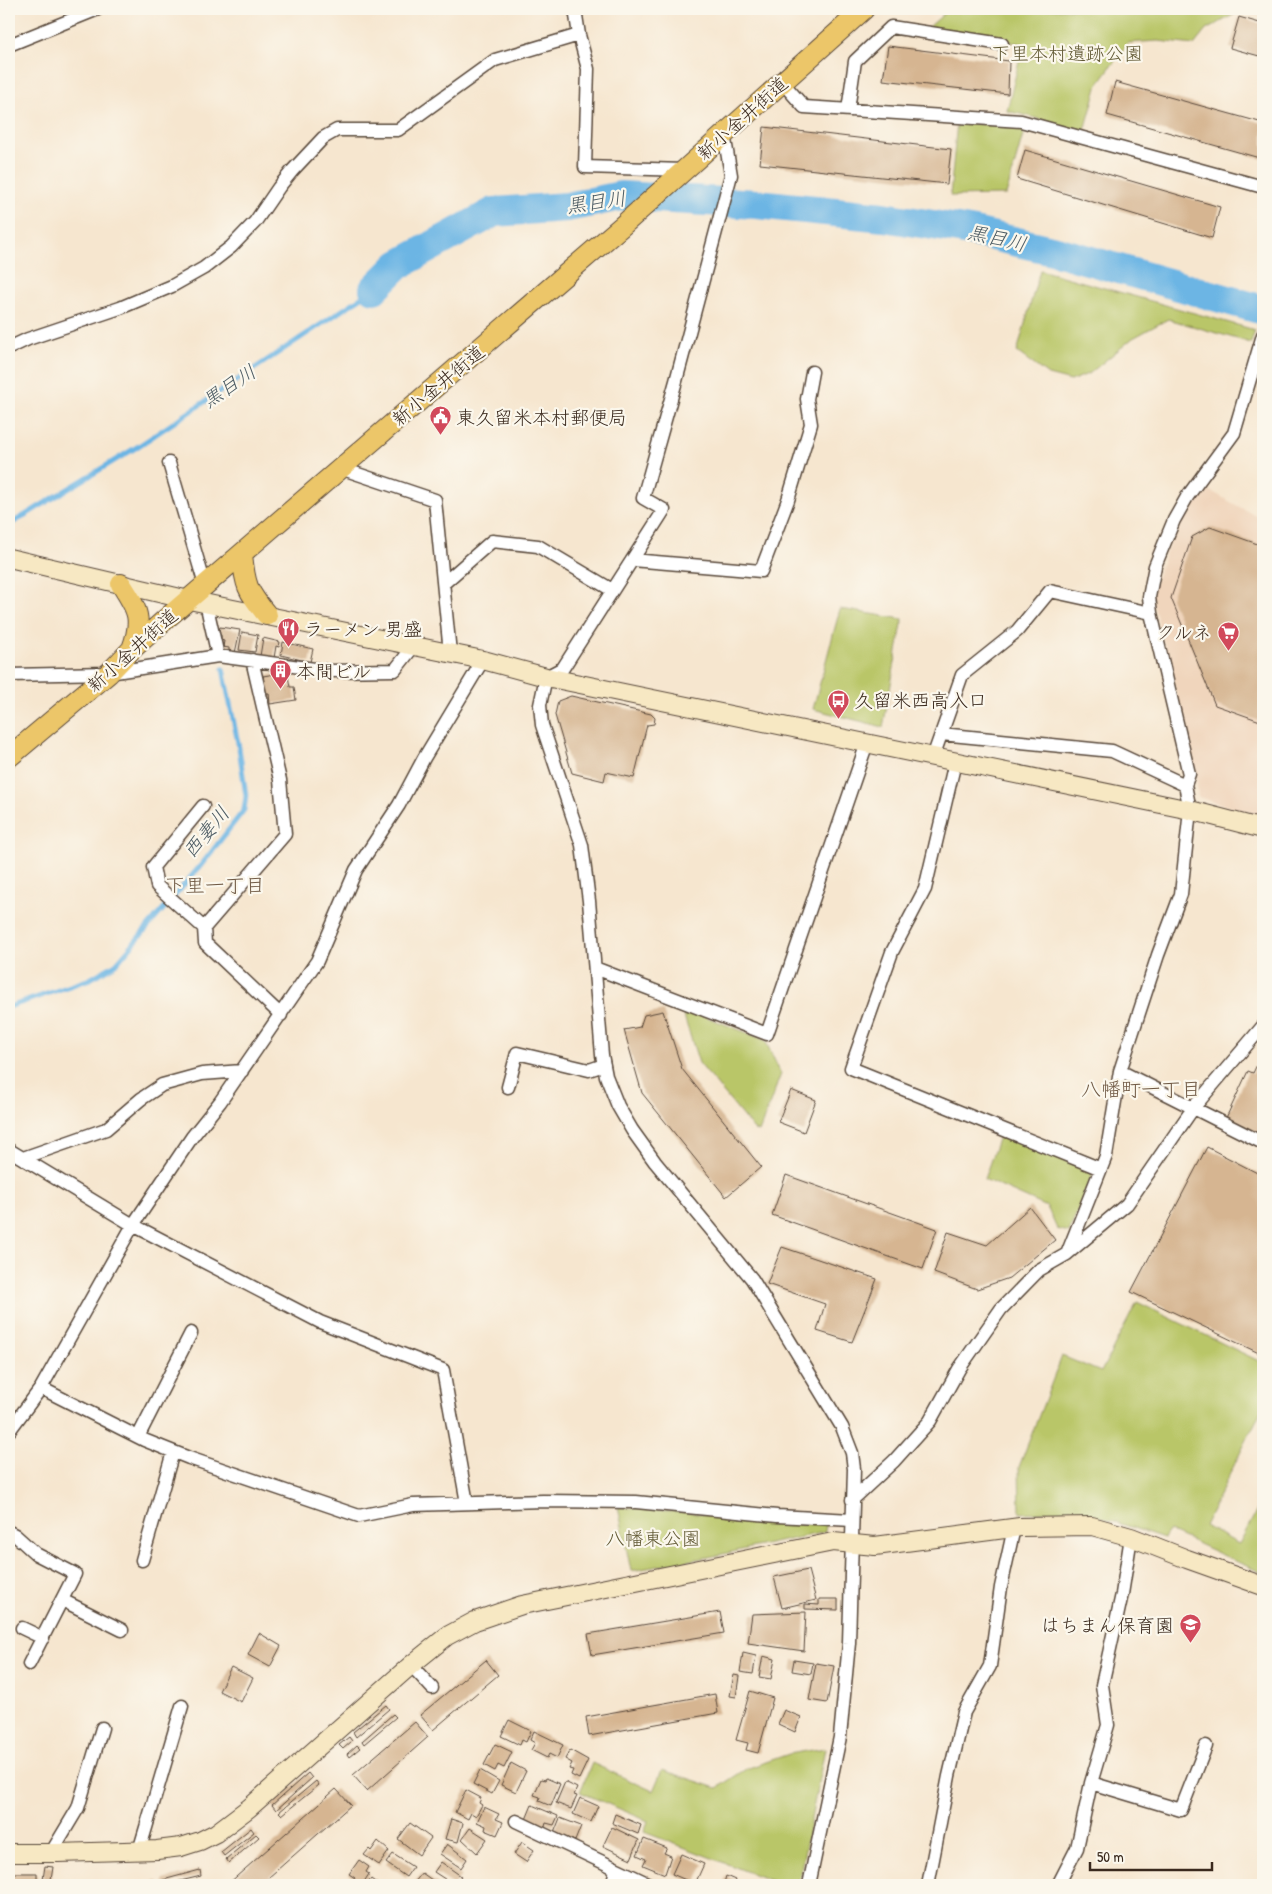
<svg xmlns="http://www.w3.org/2000/svg" width="1272" height="1894" font-family="'Patrick Hand','Klee One',sans-serif">
  <style>
    .built { fill: #f0d5bc }
    .green { fill: #b9c667; stroke: #7a7842 }
    .lines { fill: none; stroke-linecap: round; stroke-linejoin: round }
    .stream { stroke: #6cb5e4; stroke-width: 5 }
    .river { stroke: #6cb5e4; stroke-width: 30 }
    .building { fill: #d6b591 }
    .street-casing { stroke: #574639; stroke-width: 15 }
    .secondary-casing { stroke: #574639; stroke-width: 20 }
    .primary-casing { stroke: #574639; stroke-width: 22 }
    .street { stroke: #fff; stroke-width: 12 }
    .secondary { stroke: #f7e8c3; stroke-width: 18 }
    .primary { stroke: #ecc669; stroke-width: 20 }
    .labels { text-anchor: middle; stroke-width: 4.5; stroke-linejoin: round; paint-order: stroke }
    .park-label { font-size: 19px; fill: #615934; stroke: #fbf7ec }
    .street-label { font-size: 19px; fill: #3b2a1e; stroke: #fbf7ec }
    .poi-label { font-size: 19px; fill: #3b2a1e; stroke: #fbf7ec; text-anchor: start }
    .water-label { font-size: 20px; font-style: italic; fill: #4c5b63; stroke: #fbf7ec }
    .neighbourhood-label { font-size: 20px; fill: #715b46; stroke: #fbf7ec }
  </style>
  <rect width="100%" height="100%" fill="#fbf7ec"/>
  <filter id="ink" filterUnits="userSpaceOnUse"><feTurbulence type="fractalNoise" baseFrequency=".02" numOctaves="2"/><feDisplacementMap in="SourceGraphic" scale="10" xChannelSelector="R" yChannelSelector="G"/><feConvolveMatrix kernelMatrix="1 2 1 2 8 2 1 2 1" color-interpolation-filters="sRGB"/></filter>
  <filter id="wash" filterUnits="userSpaceOnUse"><feTurbulence type="fractalNoise" baseFrequency=".0096" numOctaves="4" result="noise"/><feDisplacementMap in="SourceGraphic" scale="20" xChannelSelector="R" yChannelSelector="G"/><feGaussianBlur stdDeviation="1.12" result="paint"/><feColorMatrix in="noise" values="0 0 0 0 0 0 0 0 0 0 0 0 0 0 0 0 0 1.4 0 .05"/><feComposite in="paint" operator="in"/></filter>
  <g filter="url(#wash)">
    <rect width="100%" height="100%" fill="#f6e6cf"/>
    <!-- built -->
    <path class="built" d="M1198,484l65,36v297l-65,-20 -2,-21 -28,-118 -18,-65 29,-73z"/>
    <!-- green -->
    <path class="green" d="M949,9h295l-38,21 -12,15 -36,-4 -30,2 -30,41 -14,50 -55,-18 -22,-5 16,-67 -96,-15z
      M957,122l68,6 -19,67 -56,1z
      M1040,270l215,60 -4,13 -83,-24 -35,19 -43,35 -19,8 -23,-6 -31,-23z
      M840,609l63,10 -20,108 -70,-18z
      M681,1007l84,33 16,34 -22,58 -5,-2 -55,-67z
      M1000,1134l93,38 -24,60 -12,-3 -10,-22 -63,-28z
      M1137,1302l126,61v44l-59,119 35,18 24,-45v74c-32,-13 -62,-29 -94,-42l-5,7 -61,-20 -33,-7 -50,2 -1,-46 43,-111 39,16z
      M618,1507l208,16 -1,9 -116,25 -78,14z
      M825,1748l-27,137h-16l-138,-53 4,-11 -68,-29 12,-29 61,28 9,-21 55,18 29,-19 43,-15z"/>
    <g class="lines">
      <!-- stream -->
      <path class="stream" d="M9,525l128,-78 237,-158
        M9,1007l81,-28 26,-15 86,-100 42,-54 2,-14 -7,-48 -16,-79"/>
      <!-- river -->
      <path class="river" d="M374,289l24,-24 96,-53 73,-5 54,-11 136,8 127,13 86,14 86,20 207,59"/>
    </g>
    <g id="blocks">
      <!-- building -->
      <path class="building" d="M1239,17l24,7v33l-33,-9z
        M888,46l121,15 -1,33 -125,-14z
        M1115,82l148,41v36l-156,-44z
        M764,127l187,22 -4,35 -187,-20z
        M1025,150l195,57 -8,31 -195,-59z
        M1210,527l53,19v176l-48,-17 -44,-107 21,-61z
        M220,627l20,3 -5,23 -6,-1v-4l-6,-1 1,-6 -3,-1v-5h-3z
        M242,632l16,3 -3,17 -16,-2z
        M263,638l17,4 -1,5 -3,-1 -2,12 -14,-2z
        M283,642l30,7 -3,13 -29,-7z
        M275,674l13,2 2,11h4l2,13 -26,4 -1,-11h-4l-2,-17z
        M571,696l80,18 4,4 -1,6 -7,1 -13,53 -28,-6 -2,9 -32,-8 -17,-58 3,-14z
        M663,1011l19,58 79,98 -35,30 -84,-104 -18,-63 16,-3 4,-12z
        M1263,1052v85l-37,-19 22,-47 5,2z
        M791,1090l25,10 -12,32 -26,-10z
        M1207,1147l56,29v179l-132,-63z
        M786,1175l151,54 -14,40 -151,-54z
        M1030,1207l25,33 -46,38 -32,11 -43,-16 14,-41 39,13z
        M782,1247l95,32 -25,63 -35,-11 8,-27 -58,-20z
        M808,1570l8,30 -34,8 -8,-31z
        M819,1599h19v11l-33,-1v-5l14,1z
        M720,1612l4,21 -132,22 -4,-21z
        M806,1612l-2,39 -56,-8 4,-29z
        M259,1633l22,13 -11,21 -22,-12z
        M743,1653l13,3 -3,18 -13,-2z
        M763,1656l12,3 -4,20 -12,-2z
        M486,1660l12,15 -65,55 -13,-15z
        M794,1660l19,3 -2,11 -19,-3z
        M816,1663l18,3 -7,37 -18,-3z
        M231,1667l22,11 -12,24 -22,-11z
        M734,1675l5,1 -3,21 -6,-1z
        M750,1691l23,7 -15,55 -12,-3 2,-7 -12,-3z
        M715,1694l3,19 -129,23 -3,-19z
        M386,1705l3,4 -33,28 -3,-5z
        M784,1710l17,7 -6,15 -17,-8z
        M393,1714l3,3 -32,27 -2,-3z
        M509,1720l22,11 -5,11 -4,-2 -2,5 -19,-9z
        M415,1722l13,15 -61,54 -14,-16z
        M534,1731l29,14 -6,13 -8,-4 -2,4 -16,-8 4,-7 -5,-3z
        M349,1737l3,4 -9,8 -4,-4z
        M495,1744l17,8 -8,16 -6,-3 -3,6 -11,-6z
        M357,1745l3,3 -11,9 -2,-3z
        M570,1750l18,10 -9,19 -8,-4 2,-5 -4,-1 3,-6 -7,-4z
        M511,1763l15,8 -10,21 -15,-7z
        M480,1770l19,11 -7,13 -19,-10z
        M308,1773l4,5 -36,32 -4,-5z
        M546,1778l14,6 -9,22 -12,-5 1,-4 -6,-2 7,-16 4,1z
        M316,1781l3,4 -37,30 -3,-3z
        M565,1782l12,6 -3,7 3,1 -6,13 -15,-6z
        M336,1789l15,16 -91,80 -32,-1z
        M466,1790l15,8 -2,5 3,2 -6,11 -5,-3 -3,6 -13,-7z
        M580,1798l18,8 -7,16 -18,-8z
        M532,1805l26,11 -4,9 -8,-2 -2,7 -19,-8z
        M484,1807l15,7 -3,5 7,3 -6,13 -12,-5 1,-4 -9,-4z
        M615,1814l26,11 -3,9 -26,-11z
        M560,1818l21,8 -6,15 -21,-8z
        M451,1819l12,4 -5,19 -13,-3z
        M410,1823l21,15 -12,17 -21,-16z
        M612,1827l27,13 -8,19 -28,-13z
        M251,1828l3,4 -30,24 -3,-4z
        M470,1828l17,11 -10,14 -15,-14z
        M256,1834l3,3 -30,26 -3,-4z
        M644,1839l23,9 -3,5 7,3 -6,18 -22,-9 3,-6 -9,-4z
        M378,1841l11,10 -10,14 -15,-10 5,-6 2,2z
        M522,1842l12,8 -8,12 -12,-8z
        M447,1844l20,15 -6,9 -21,-14z
        M393,1854l20,13 -7,10 -20,-14z
        M681,1854l23,10 -9,20 -23,-10z
        M359,1860l10,7 -3,5 3,2 -7,11h-5l-5,-3 3,-4 -6,-4z
        M441,1862l20,14 -7,9 -20,-13z
        M45,1866l8,1 -2,13 -8,-1z
        M200,1870l1,6 -37,9 -1,-5z
        M9,1873h28v12h-28z
        M422,1873l17,12h-22l-3,-2z
        M726,1876l9,4 -2,5 -9,-2z
        M371,1879l8,6h-13z
        M158,1881l1,4h-14v-2z"/>
    </g>
  </g>
  <g filter="url(#ink)">
    <use href="#blocks" fill-opacity="0" stroke="#574639" stroke-width="1"/>
    <g class="lines">
      <defs>
        <path id="street" d="M575,9l4,26 9,34 -3,98 99,3
          M9,45l89,-36
          M782,82l22,25 217,14 242,66
          M848,110l7,-49 36,-34 111,17
          M724,134l7,41 -55,206 -33,117 21,12 -101,158 -17,9 -6,28 2,20 40,120 7,56 13,154 4,21 12,30 14,24 23,32 97,117 90,148 10,26 2,16 -5,174 -9,94 -31,148
          M9,348l19,-9 92,-31 52,-22 32,-18 27,-21 24,-25 24,-35 13,-16 31,-33 14,-8h61l97,-70 84,-25
          M169,463l36,122
          M340,468l95,32 15,153
          M632,560l129,11 27,-71 23,-76 -4,-25 5,-27
          M444,583l48,-42 46,5 74,44
          M206,603l12,53
          M252,660l28,120 5,54 -81,94 1,15 76,72
          M9,675l100,-2 109,-17 112,15 65,-1 18,-23
          M941,734l171,17 73,34
          M933,757l29,-82 55,-44 33,-40 101,22
          M955,762l-30,127 -33,63 -41,116 250,101
          M203,806l-50,61 4,19 47,42
          M595,968l172,66 100,-291
          M1120,1071l143,72
          M508,1087l9,-34 72,17 15,-5
          M9,1150l124,75 187,97 123,48 24,133
          M23,1158l83,-29 35,-30 21,-14 40,-11 40,-3
          M1067,1254l39,-98 14,-85 38,-116 23,-61 9,-84 -5,-25 4,-11 -38,-161 -2,-16 6,-31 19,-46 13,-23 47,-64 29,-98
          M41,1388l103,52 45,18 170,58 54,-11 130,-4 93,1 141,14 75,4
          M9,1431l32,-43 92,-163 59,-88 28,-35 97,-141 39,-91 43,-65 25,-47 59,-98
          M138,1437l53,-104
          M852,1500l42,-39 36,-40 29,-52 42,-60 38,-39 28,-16 60,-50 67,-97 69,-81
          M9,1532l6,3 21,19 39,20 -46,90
          M142,1560l31,-108
          M62,1600l60,30
          M22,1628l21,10
          M411,1665l21,23
          M1091,1783l90,27 25,-64
          M516,1821l135,64
          M139,1851l43,-145
          M51,1853l27,-45 24,-80
          M612,1885l4,-15
          M928,1885l21,-109 15,-64 26,-46 11,-79 13,-59
          M1058,1885l19,-37 14,-65 17,-58 -6,-40 20,-91 9,-57"/>
        <path id="secondary" d="M9,558l180,42 294,60 63,17 644,133 73,19
          M9,1853h49l99,-3 24,-3 19,-6 16,-8 33,-25 162,-143 36,-29 28,-15 47,-16 311,-63 42,4 145,-19 72,-1 39,11 56,22 76,27"/>
        <path id="primary" d="M242,554c3,31 5,37 25,61
          M121,584c17,26 22,35 11,65
          M9,757l100,-84 23,-24 35,-31 455,-392 242,-217"/>
      </defs>
      <!-- street casing -->
      <use href="#street" class="street-casing"/>
      <!-- secondary casing -->
      <use href="#secondary" class="secondary-casing"/>
      <!-- primary casing -->
      <use href="#primary" class="primary-casing"/>
      <!-- street -->
      <use href="#street" class="street"/>
      <!-- secondary -->
      <use href="#secondary" class="secondary"/>
      <!-- primary -->
      <use href="#primary" class="primary"/>
    </g>
  </g>
  <!-- icons -->
  <defs>
    <symbol id="civic-pin" viewBox="-11 -11 22 30"><path d="M0 17L-7.5 6A9.5 9.5 0 1 1 7.5 6Z" fill="#d1495b" stroke="#fbf7ec"/><path d="M-.6-6.5H3V-4.5H.6V-3L4-1V1h2V6H-6V1h2V-1L-.6-3ZM-1.2 2.5V6h2.4V2.5Z" fill="#fff"/></symbol>
    <symbol id="restaurant-pin" viewBox="-11 -11 22 30"><path d="M0 17L-7.5 6A9.5 9.5 0 1 1 7.5 6Z" fill="#d1495b" stroke="#fbf7ec"/><path d="M-5-6h1v4h1v-4h1v4h1v-4h1v5L-1.5 .5V6h-2V.5L-5-1ZM5-6V6H3V1.5H1.5Q1.5-4 5-6Z" fill="#fff"/></symbol>
    <symbol id="supermarket-pin" viewBox="-11 -11 22 30"><path d="M0 17L-7.5 6A9.5 9.5 0 1 1 7.5 6Z" fill="#d1495b" stroke="#fbf7ec"/><path d="M-6-5.5h2.5l.6 2H6L4.5 2H-2.5L-4.4-4H-6ZM-1.5 3.2a1.3 1.3 0 1 0 .1 0ZM3 3.2a1.3 1.3 0 1 0 .1 0Z" fill="#fff"/></symbol>
    <symbol id="building-pin" viewBox="-11 -11 22 30"><path d="M0 17L-7.5 6A9.5 9.5 0 1 1 7.5 6Z" fill="#d1495b" stroke="#fbf7ec"/><path d="M-4-6H4V6H1V3H-1V6H-4ZM-2.5-4.3h1.7v1.8h-1.7ZM.8-4.3h1.7v1.8H.8ZM-2.5-1h1.7V.8h-1.7ZM.8-1h1.7V.8H.8Z" fill="#fff"/></symbol>
    <symbol id="bus-pin" viewBox="-11 -11 22 30"><path d="M0 17L-7.5 6A9.5 9.5 0 1 1 7.5 6Z" fill="#d1495b" stroke="#fbf7ec"/><path d="M-5-6H5V4H4V6H2V4H-2V6H-4V4H-5ZM-3.5-4V0h7V-4ZM-3.5 1.2v1.5H-2V1.2ZM2 1.2v1.5H3.5V1.2Z" fill="#fff"/></symbol>
    <symbol id="school-pin" viewBox="-11 -11 22 30"><path d="M0 17L-7.5 6A9.5 9.5 0 1 1 7.5 6Z" fill="#d1495b" stroke="#fbf7ec"/><path d="M0-5L7-2L0 1L-7-2ZM-4 1L0 2.5L4 1V4Q0 6-4 4Z" fill="#fff"/></symbol>
  </defs>
  <g fill-rule="evenodd">
    <use href="#civic-pin" x="428" y="404" width="25" height="34"/>
    <use href="#restaurant-pin" x="276" y="616" width="25" height="34"/>
    <use href="#supermarket-pin" x="1216" y="620" width="25" height="34"/>
    <use href="#building-pin" x="268" y="658" width="25" height="34"/>
    <use href="#bus-pin" x="826" y="688" width="25" height="34"/>
    <use href="#school-pin" x="1178" y="1612" width="25" height="34"/>
  </g>
  <g class="labels">
    <!-- park labels -->
    <g class="park-label">
      <text x="1067" y="60">下里本村遺跡公園</text>
      <text x="653" y="1545">八幡東公園</text>
    </g>
    <!-- street labels -->
    <g class="street-label">
      <text transform="translate(742 118) rotate(-42)" y="7">新小金井街道</text>
      <text transform="translate(438 385) rotate(-40)" y="7">新小金井街道</text>
      <text transform="translate(132 650) rotate(-42)" y="7">新小金井街道</text>
    </g>
    <!-- poi labels -->
    <g class="poi-label">
      <text x="456" y="424">東久留米本村郵便局</text>
      <text x="304" y="636">ラーメン 男盛</text>
      <text x="1212" y="639" text-anchor="end">クルネ</text>
      <text x="296" y="678">本間ビル</text>
      <text x="854" y="707">久留米西高入口</text>
      <text x="1174" y="1632" text-anchor="end">はちまん保育園</text>
    </g>
    <!-- water labels -->
    <g class="water-label">
      <text transform="translate(596 202) rotate(-8)" y="7">黒目川</text>
      <text transform="translate(997 238) rotate(13)" y="7">黒目川</text>
      <text transform="translate(229 386) rotate(-34)" y="7">黒目川</text>
      <text transform="translate(206 832) rotate(-50)" y="7">西妻川</text>
    </g>
    <!-- neighbourhood labels -->
    <g class="neighbourhood-label">
      <text x="215" y="892">下里一丁目</text>
      <text x="1141" y="1096">八幡町一丁目</text>
    </g>
  </g>
  <!-- margin -->
  <rect width="1272" height="1894" fill="none" stroke="#fbf7ec" stroke-width="30"/>
  <!-- scale -->
  <path d="M1090 1862v8h122v-8" fill="none" stroke="#3b2a1e" stroke-width="2.5"/>
  <text x="1097" y="1862" font-size="15" fill="#3b2a1e" stroke="#fbf7ec" stroke-width="4" paint-order="stroke">50 m</text>
</svg>
